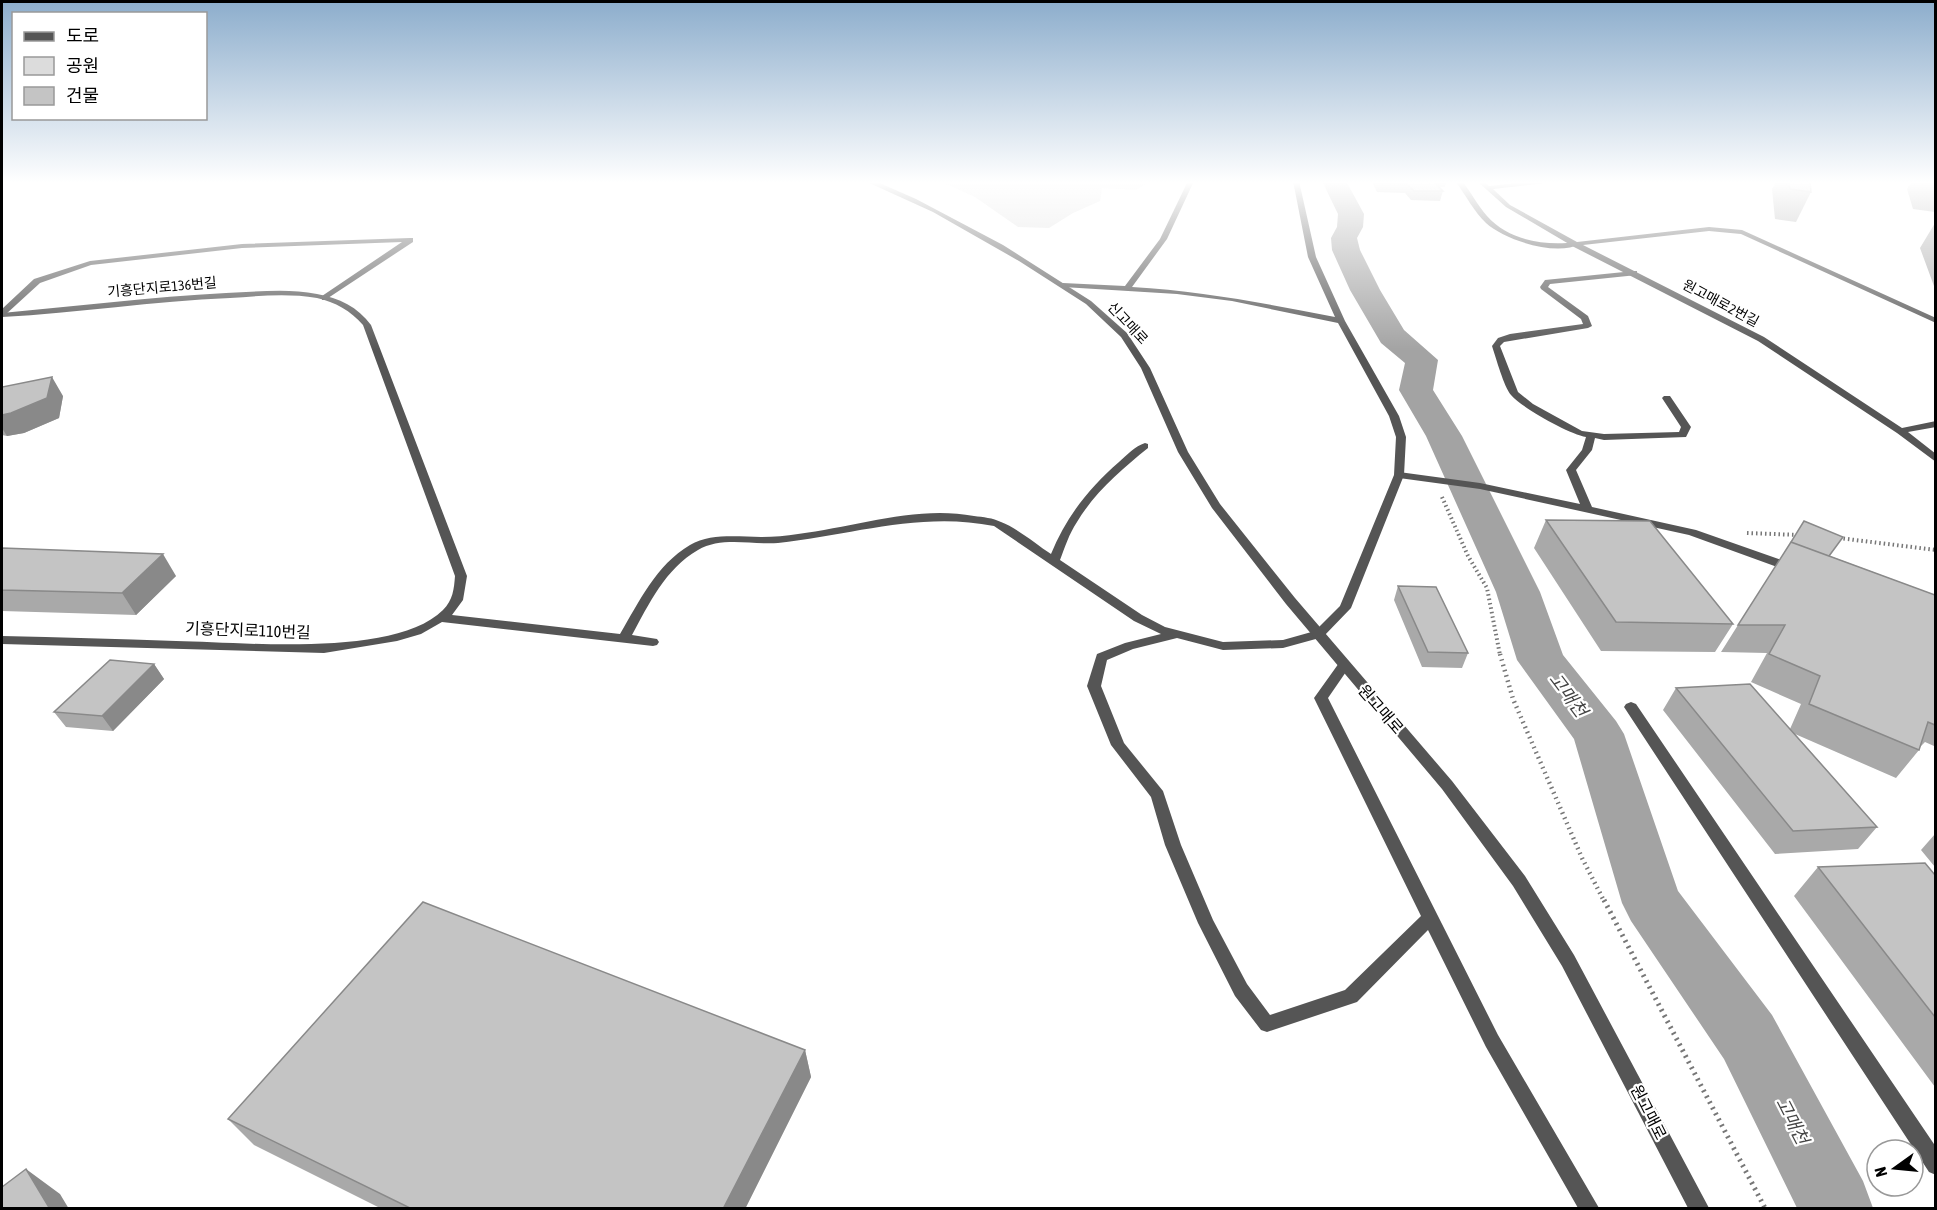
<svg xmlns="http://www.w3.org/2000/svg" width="1937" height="1210" font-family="'Asap Condensed','Noto Sans KR',sans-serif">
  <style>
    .green { fill: #dcdcdc }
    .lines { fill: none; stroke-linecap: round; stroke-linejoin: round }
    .river { fill: #a3a3a3; fill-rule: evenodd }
    .path-far2 { stroke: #777; stroke-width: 4; stroke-dasharray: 1.5 3; stroke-linecap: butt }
    .path-far1 { stroke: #777; stroke-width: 4.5; stroke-dasharray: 1.5 4; stroke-linecap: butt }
    .path { stroke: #777; stroke-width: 5; stroke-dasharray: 2 4.5; stroke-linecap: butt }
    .service { fill: #555; fill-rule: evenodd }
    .minor { fill: #555; fill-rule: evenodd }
    .tertiary { fill: #555; fill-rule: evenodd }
    .wall { fill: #a9a9a9 }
    .shaded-wall { fill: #898989 }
    .building { fill: #c4c4c4; stroke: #898989; stroke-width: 1.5 }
    .labels { text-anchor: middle; stroke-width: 4.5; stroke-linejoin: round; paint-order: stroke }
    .far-street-label { font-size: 14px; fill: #000; stroke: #fff }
    .street-label { font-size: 16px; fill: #000; stroke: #fff }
    .water-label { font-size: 18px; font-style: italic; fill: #444; stroke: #fff }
  </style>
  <rect width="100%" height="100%" fill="#fff"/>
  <!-- green -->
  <path class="green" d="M1149,182l-13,8 -34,-2 -2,13 -27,12 -24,15 -31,-1 -43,-30 -33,-15z"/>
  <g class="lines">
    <!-- river -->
    <path class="river" d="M1322,181h24l18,33 -1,13 -6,11 3,12 20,40 24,40 34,30 -5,30 29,46 78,156 23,63 53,66 8,13 54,157 94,124 91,166 10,27h-76l-73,-149 -93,-138 -9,-18 -48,-164 -57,-79 -21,-68 -70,-156 -27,-46 6,-27 -24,-20 -31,-53 -18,-40 -1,-12 6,-11 1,-13z"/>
    <!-- path-far2 -->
    <path class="path-far2" d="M1442,497l26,59 19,32 13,67
      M1747,533l52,2
      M1839,538l97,12"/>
    <!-- path-far1 -->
    <path class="path-far1" d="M1500,654l13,45 69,159 22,43"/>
    <!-- path -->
    <path class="path" d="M1604,900l161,308"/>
    <!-- service -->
    <path class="service" d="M1455,181h7c9,11 16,25 25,35 22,25 59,30 89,26l4,2c-24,13 -75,-4 -94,-21 -12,-11 -20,-28 -31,-42z
      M410,238h3v4l-88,58h-3v-4l80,-54 -160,6 -151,17 -51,18 -35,32h-3v-6l32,-30 56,-18 152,-17z
      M1634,271h3v4l-87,9 -2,3 40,29 4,10 -4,2 -84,14 -4,4 18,46 15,12 49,27 22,3 75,-2 2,-5 -19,-29 2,-2h6l21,31 -5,10 -82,3 -9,-2 -3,12 -16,20 16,37 104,23 100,35 2,3 -2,3h-8l-99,-36 -209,-46 -81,-11 -5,-3 5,-3 81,11 100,21 -14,-34 16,-20 4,-13c-17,-3 -64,-29 -75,-42 -7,-8 -15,-37 -19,-49l6,-8 12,-4 73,-10 -2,-5 -40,-30 -1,-2 5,-7z
      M1631,702l5,2 300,443v28l-7,-3 -303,-462 -2,-3 2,-3z"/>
    <!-- minor -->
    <path class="minor" d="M1188,181h6l-27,58 -35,48c71,4 135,17 203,30l-27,-60 -15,-76h6l17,76 29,64 54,95 7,21 -2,38 -53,133 -28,29 -40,11 -60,2 -46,-12 -44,11 -26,11 -6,26 23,57 39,48 18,54 32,75 34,64 23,31 75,-25 76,-74 -107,-218 25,-35h10l1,3 -22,32 170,337 101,173h-21l-92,-161 -58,-117 -71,72 -90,30 -6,-2 -26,-34 -37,-73 -33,-78 -14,-48 -40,-52 -24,-59 10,-32 28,-11 36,-9 -27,-13 -140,-95c-73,-15 -143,9 -216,17 -25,2 -57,-7 -80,7 -33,19 -49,54 -66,85l25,4 2,3 -2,3 -4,1 -211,-24 -21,12 -24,7 -73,12 -322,-9v-8c58,1 116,3 174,5 66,1 219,17 267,-31 10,-10 11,-21 12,-34l-92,-251c-12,-14 -28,-23 -46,-27 -29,-5 -59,-2 -87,0 -77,3 -152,15 -228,19v-4c75,-7 149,-16 224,-20 30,-1 61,-5 91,1 22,4 41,13 54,31l96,251 -4,24 -11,15 168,19c19,-32 36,-69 70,-89 21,-12 48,-8 71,-8 12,0 25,-1 37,-3 57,-7 118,-29 176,-18 9,1 19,2 27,6 16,6 35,22 50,32 15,-37 38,-66 68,-92 8,-7 16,-16 26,-19l3,1v4c-26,21 -53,44 -71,74 -8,12 -12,25 -17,38l82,55 23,12 58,15 60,-2 32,-9 25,-25 54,-131 2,-38 -7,-21 -51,-93 -106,-22 -55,-7 -114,-7 -4,-2 4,-2 62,3 35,-47z
      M1477,181h7l5,5 45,-5h28l-69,8 17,16 67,37 132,-15 33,3 194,88v5l-195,-89 -32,-3 -126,14 181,92 138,91 34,-7v6l-28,5 28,22v8l-39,-29 -139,-92 -184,-94 -68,-40z"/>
    <!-- tertiary -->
    <path class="tertiary" d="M865,181h10l41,18 87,46 88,56 36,32 23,35 38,84 32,52 75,94 157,183 73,95 49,79 135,253h-21l-126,-242 -49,-80 -71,-97 -156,-185 -74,-96 -34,-56 -37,-84 -20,-31 -35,-33 -67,-43 -86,-49z"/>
  </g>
  <!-- wall -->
  <path class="wall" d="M1372,182h74l-1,5h-6l4,4 -3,10 -29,-1 -6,-7 -28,-1z
    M1776,182h34l1,10 -15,30 -21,-3 -3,-30z
    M1911,182h24v30l-22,-3 -6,-20z
    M1935,223v63h-1l-14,-38z
    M2,387l61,9 -4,22 -35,15 -17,3 -5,-1z
    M1546,520l187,104 -18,28 -114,-1 -67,-103z
    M2,548l174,28 -40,39 -134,-4z
    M1830,556l105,39v149l-1,2 -9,-4 -5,5 -1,3 -23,28 -101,-44 82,93 -19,22 -83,5 -112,-144 13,-22 114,41 11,-25 -50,-22 16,-29 -46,-1 17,-27z
    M1398,586l70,67 -6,15 -40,-1 -28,-67z
    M154,664l10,15 -51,52 -47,-4 -12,-15z
    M1935,834v33l-14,-17z
    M1818,867l117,8v212l-141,-191z
    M805,1050l6,27 -66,132h-363l-128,-64 -26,-26z"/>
  <!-- shaded-wall -->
  <path class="shaded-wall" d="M52,377l11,19 -4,22 -35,15 -17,3 -5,-8v-13z
    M163,554l13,22 -40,39 -14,-22z
    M154,664l10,15 -51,52 -11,-15z
    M805,1050l6,27 -66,132h-22z
    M26,1169l34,25 9,15h-19z"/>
  <!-- building -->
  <path class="building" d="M1379,182h55l9,9h-29l-7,-7 -28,-1z
    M1789,182h21l1,10 -21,-3z
    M52,377l-5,21 -36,15 -9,2v-28z
    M1546,520l104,1 83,103 -117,-2z
    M1804,521l39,16 -14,19 -38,-14z
    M1791,542l144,53v130l-7,-3 -9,28 -110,-46 11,-28 -51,-22 16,-29h-47z
    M2,548l161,6 -41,39 -120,-3z
    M1398,586l38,1 32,66 -40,-1z
    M110,660l44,4 -52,52 -48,-4z
    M1750,684l127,143 -84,4 -117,-143z
    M1925,863l10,12v142l-117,-150z
    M423,902l382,148 -82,159h-311l-184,-90z
    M26,1169l24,40h-48v-22z"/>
  <!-- sky -->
  <linearGradient id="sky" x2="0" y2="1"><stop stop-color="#8cadcc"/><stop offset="0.52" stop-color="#fff"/><stop offset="1" stop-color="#fff" stop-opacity="0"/></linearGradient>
  <rect width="1937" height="351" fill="url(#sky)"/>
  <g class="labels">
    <!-- far-street labels -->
    <g class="far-street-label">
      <text transform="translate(162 287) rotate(-5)" y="5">기흥단지로136번길</text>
      <text transform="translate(1721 303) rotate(28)" y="5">원고매로2번길</text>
      <text transform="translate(1128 323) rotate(47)" y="5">신고매로</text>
    </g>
    <!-- street labels -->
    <g class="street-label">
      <text transform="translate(248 630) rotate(2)" y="6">기흥단지로110번길</text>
      <text transform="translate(1381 709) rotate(49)" y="6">원고매로</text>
      <text transform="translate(1649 1112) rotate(63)" y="6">원고매로</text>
    </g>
    <!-- water labels -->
    <g class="water-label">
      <text transform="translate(1568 695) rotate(53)" y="6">고매천</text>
      <text transform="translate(1792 1121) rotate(63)" y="6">고매천</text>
    </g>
  </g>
  <!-- border -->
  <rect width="1937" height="1210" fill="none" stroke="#000000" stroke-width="6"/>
  <!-- legend -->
  <rect x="12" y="12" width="195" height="108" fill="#ffffff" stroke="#999999" stroke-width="1.5"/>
  <rect x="24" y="32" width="30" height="9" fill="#555555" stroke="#999999" stroke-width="1.5"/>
  <text x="66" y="42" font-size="18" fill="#000000">도로</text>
  <rect x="24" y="57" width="30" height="18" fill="#dcdcdc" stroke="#999999" stroke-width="1.5"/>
  <text x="66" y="72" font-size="18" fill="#000000">공원</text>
  <rect x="24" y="87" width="30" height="18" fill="#c4c4c4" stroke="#999999" stroke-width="1.5"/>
  <text x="66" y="102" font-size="18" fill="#000000">건물</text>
  <!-- north arrow -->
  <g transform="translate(1895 1168) rotate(255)"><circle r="28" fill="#ffffff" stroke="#999999" stroke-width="1.5"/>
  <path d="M0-4.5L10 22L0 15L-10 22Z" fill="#000000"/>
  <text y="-9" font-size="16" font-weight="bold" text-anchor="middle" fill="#000000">N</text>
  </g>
</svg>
